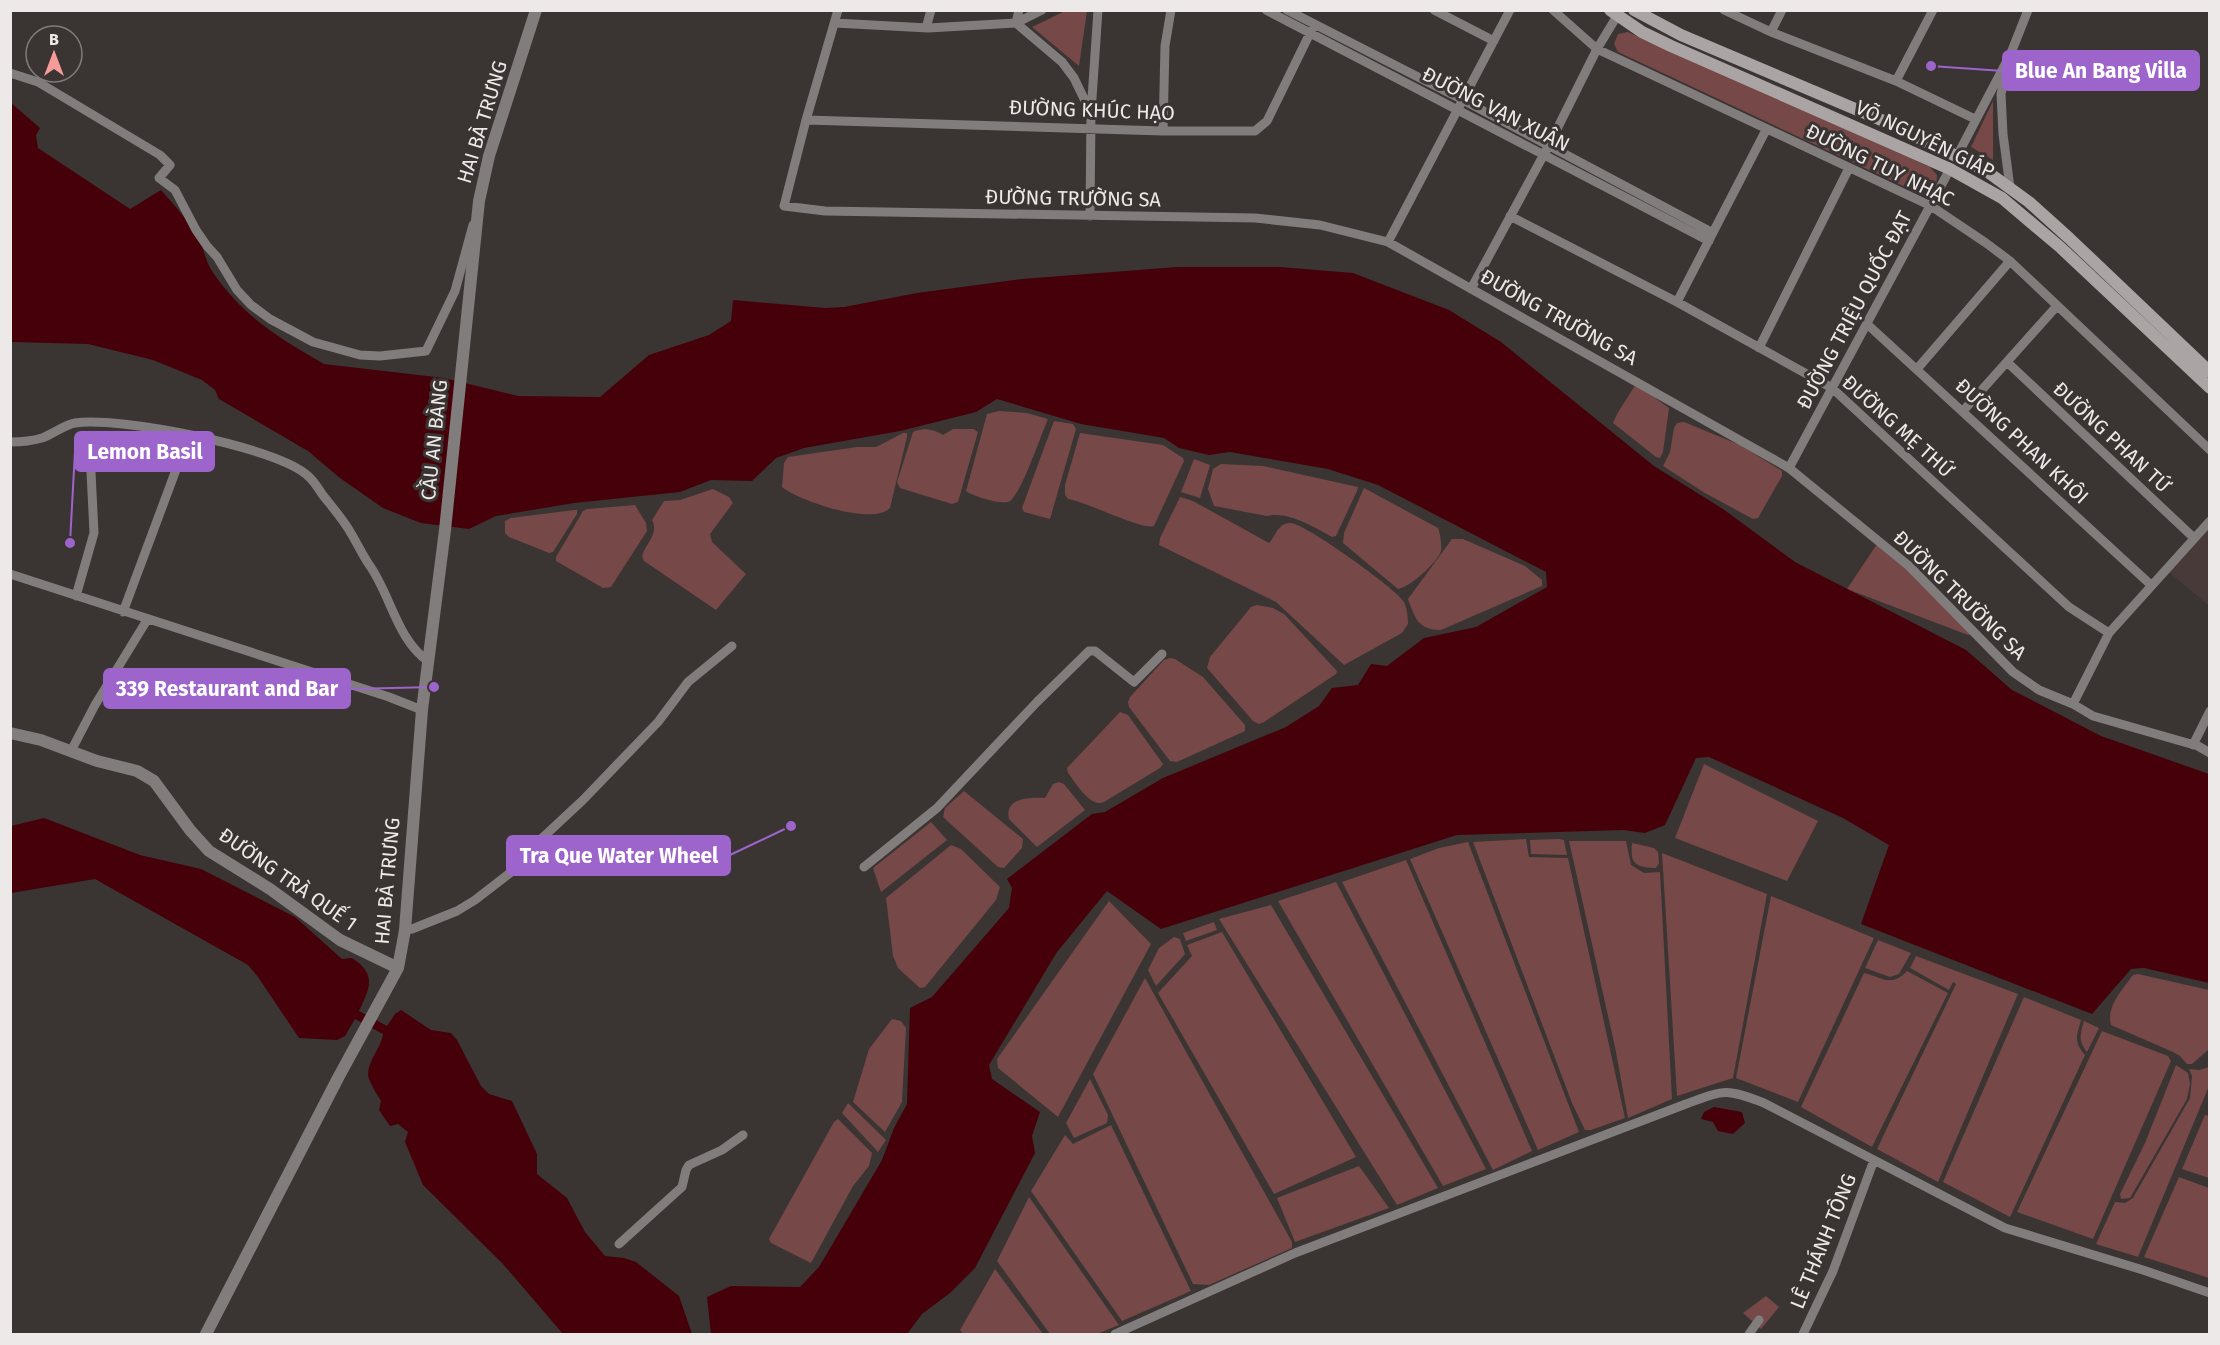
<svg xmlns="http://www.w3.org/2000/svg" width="2220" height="1345" font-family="'Fira Sans',sans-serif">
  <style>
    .built { fill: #483a39 }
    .green { fill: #764847 }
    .water { fill: #460009 }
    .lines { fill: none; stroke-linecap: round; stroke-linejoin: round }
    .minor { stroke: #807d7c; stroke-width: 9 }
    .tertiary { stroke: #807d7c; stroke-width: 12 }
    .secondary { stroke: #aaa4a4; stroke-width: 12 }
    .labels { text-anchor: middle; stroke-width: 6; stroke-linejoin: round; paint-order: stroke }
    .street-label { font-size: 20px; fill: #ede9e8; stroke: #3a3433 }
    .leader { fill: none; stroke: #9d65cb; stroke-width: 2 }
    .callout-dot { fill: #9d65cb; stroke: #3a3433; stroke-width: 2 }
    .callout { fill: #9d65cb; stroke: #9d65cb; stroke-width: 2 }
    .callout-label { font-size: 21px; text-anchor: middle; font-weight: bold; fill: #fff }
  </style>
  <rect width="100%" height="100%" fill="#3a3433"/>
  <!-- built -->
  <path class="built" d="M2209,524v82l-41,-35z"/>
  <!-- green -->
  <path class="green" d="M1065,11h22l-8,55 -47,-39z
    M1628,32l302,135 7,8 -1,11 -7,7 -13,-1 -298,-140 -4,-8 4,-10z
    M1993,101v59l-22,-13z
    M1636,384l33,24 -6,44 -3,6 -4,-1 -43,-34 4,-9z
    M999,411l28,2 21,6c-7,16 -26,73 -38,82 -6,5 -38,-5 -44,-10l21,-77z
    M1054,421l19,3 3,5 -26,90 -26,-7 -2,-4z
    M1684,422l56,23 42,26v5l-24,42 -5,1 -48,-26 -42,-27 7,-14 4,-24 3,-5z
    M953,429h20l5,3 -20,70 -6,2 -52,-16 -3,-6 16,-50c9,-5 22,-3 30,3z
    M903,433h4v4l-17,71c-17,18 -91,-7 -108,-21l2,-24 4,-6 69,-10h19z
    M1080,433l83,12 20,13 1,3 -30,65c-13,4 -67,-24 -86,-27l-3,-4v-10z
    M1194,459l16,6 -10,33 -19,-6z
    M1221,464l42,2 95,21 -1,4 -21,45 -4,1c-18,-10 -44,-26 -65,-21l-53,-10 -6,-17 5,-20z
    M1364,488l74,40c2,4 4,17 3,23 -3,11 -32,37 -43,38l-55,-46 1,-10z
    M713,489l16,8 4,6 -23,31 2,8 34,32 -30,36 -72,-49 -2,-5c4,-13 17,-22 10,-36l12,-19 16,-1z
    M1180,497l13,4 76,42c7,-7 9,-21 22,-20 13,0 106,66 113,79 3,5 4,16 4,22l-6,9 -58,32 -68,-63 -117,-57 1,-7z
    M635,505l11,18 1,8 -36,56 -8,1 -47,-27v-4l27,-46 4,-2z
    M574,510h3v4l-24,38 -4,1 -40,-16 -4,-4v-12l6,-3z
    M1452,539h11l62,27 17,14v6l-101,44c-23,0 -26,-12 -33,-31z
    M1879,541l97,93 -8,1 -121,-46z
    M1257,605l16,3 11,6 53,57 -1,3 -72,48 -5,2 -6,-3 -46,-53 3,-11 41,-50z
    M1170,658l5,1 28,18 42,48v6l-68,31 -7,-1 -41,-54 -1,-5 2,-5 34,-37z
    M1120,712l8,3 35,49 -3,4 -56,34c-14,6 -28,-19 -36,-29l-1,-5z
    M1704,764l114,57 -31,60 -112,-43z
    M1059,782l5,2 21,26 -48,37 -28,-28c-5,-21 21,-22 36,-21l8,-14z
    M964,791l59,48 -1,9 -18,20 -6,-1 -55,-50 2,-9z
    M931,822l16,18 -66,52 -8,-24z
    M1526,839l3,18 39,1 57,260 -34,12h-6l-13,-27 -99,-261z
    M1559,839l5,1 3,15 -36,-1 -1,-14z
    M1569,841h57l5,24 13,8 16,-1 12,227 -44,19 -13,-71z
    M1468,842l111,290 -41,18 -128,-291 29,-11z
    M1632,843l22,5 4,4 1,11 -3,5c-21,-1 -26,-4 -24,-25z
    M951,845l10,4 39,38 -4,13 -71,87 -5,1 -22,-20 -5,-12 -7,-58z
    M1662,853l105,41 -34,184 -56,18z
    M1406,860l126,291 -39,19 -151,-288z
    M1336,882l150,287 -43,17 -165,-285z
    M1771,896l103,42 -76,164 -62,-24z
    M1109,901l42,43 -93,173 -60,-49 -1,-9z
    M1271,905l167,283 -41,17 -178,-286z
    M1214,922l3,8 -31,11 -3,-8z
    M1222,932l134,225 -82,37 -116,-201 34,-37 -5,-11z
    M1174,937l6,2 5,15 -29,32 -8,-16 11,-22z
    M1878,940l33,13 -12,21 -9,3 -25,-9z
    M1916,956l102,38 -80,188 -61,-33 79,-165 -3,-2 -4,8 -39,-22z
    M1907,971l41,22 -76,154 -71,-40 63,-134c18,4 27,15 43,-2z
    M2138,974l71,16v59l-17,15h-5l-7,-8 -7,-4 -62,-27c-5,-18 11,-35 22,-50z
    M1145,978l147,264v6l-83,37 -16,-1 -100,-210z
    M2024,997l57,23c-4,16 -8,21 4,35l-75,162 -67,-35z
    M892,1019l9,2 5,7 -4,74 -17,30 -32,-30 16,-53z
    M2084,1021l15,7 -12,24c-9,-11 -7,-18 -3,-31z
    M2102,1031l66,25 3,5 -78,178 -76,-27z
    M2176,1065l12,8 2,11 -3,15 -57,99 -9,1 -1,-5 25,-51z
    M2209,1067v19l-71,171 -42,-13 19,-42 10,1 8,-5 57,-100 2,-22 -3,-7 10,1z
    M1090,1079l18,36 -1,8 -33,15 -8,-15z
    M848,1103l38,37 -8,12 -36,-39z
    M2205,1115l4,1v62l-27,-9z
    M838,1119l34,34 -3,13 -16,20 -42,77 -40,-20 -2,-4 65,-117z
    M1111,1125l80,166 -69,30 -91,-130 34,-56 8,9z
    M1359,1166l30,42 -94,34 -18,-44z
    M2179,1177l30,11v90l-65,-21z
    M1029,1197l90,128 -22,9h-47l-53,-73z
    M995,1269l48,65h-80l-3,-4z
    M1766,1296l13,11 -18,22 -18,-16z"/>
  <!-- water -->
  <path class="water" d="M10,102l30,26 -4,7 2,13 92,61 31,-19c13,15 27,30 37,47 6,11 7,24 14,34 31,46 66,66 112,93l120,14 74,18 82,1 49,-42 60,-20 22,-14 2,-21 92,8 19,-1 73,-14 105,-14 155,-12h103l73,6 96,37 52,32 153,124 69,43 72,53 171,88 46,40 89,46 108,38v209l-65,-15 -13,1 -39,45 -231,-90 28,-79 -46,-27 -134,-61 -13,1 -31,67 -20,8 -22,-3 -166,5 -296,94 -54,-38 -50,61 -68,113 3,14 48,33 -8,24 3,17 -60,115 -25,25 -28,21 -15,20h-196l-4,-37 24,-11 69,1 19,-20 63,-107 12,-32 13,-24 3,-96 22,-11 77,-89 3,-20 -5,-9 85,-65 13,-2 58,-34 123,-51 33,-21 13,-18 26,-3 13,-21 16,2 37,-28 52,-11 71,-40 -1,-15 -168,-87 -50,-16 -98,-17 -21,3 -30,-7 -15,-10 -83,-14 -84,-25 -21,13 -76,19 -96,17 -28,10 -24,23 -41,-1 -31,12 -106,11 -78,13 -27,13 -48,-6 -38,-15 -43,-30 -32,-27 -89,-52 -4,-9 -13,-10 -49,-20 -65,-16 -77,-2z
    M44,818l96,37 61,14 94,48 47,42 10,-1c26,17 17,31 7,53l28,15 8,-12 6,-4 30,20 20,3 6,7 24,46 8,8 23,7 25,53v20l30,24 18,34 20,24 19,2 12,4 43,34 13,38h-129l-60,-70 -80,-79 -18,-43 3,-10 -10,-8 -8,2 -11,-16 2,-9c-4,-7 -9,-14 -12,-22 -5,-14 12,-30 14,-45l-28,-15 -10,17 -8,4 -38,-2 -41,-61 -10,-12 -153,-86 -84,14v-67z
    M1714,1107l28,5 3,11 -12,11 -15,-3 -5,-9 -12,-3 3,-7z"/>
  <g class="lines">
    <!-- minor -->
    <path class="minor" d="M838,10l-32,110 -22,86 41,5 430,7 65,7 68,17 401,226 120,98 104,106 26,18 34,14 20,12 105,30 12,7
      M1019,10l-3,13 46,39 12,16 16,33
      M1266,10l443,231
      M1287,10l176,90 250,133
      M1434,10l60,31
      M1553,10l44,39 334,157 55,37 24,18 200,189
      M1724,10l47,22 125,49 79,38
      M835,23l93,5 88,-5 26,-13
      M926,28l5,-18
      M1771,32l11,-22
      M2008,64l-7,30 2,40 7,54
      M10,73l28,9 122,73 10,10 -11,13 16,12 21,40 11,16 10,11 20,33 14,15 19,14 43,23 47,13 20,1 46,-5 29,-60 18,-66
      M1896,81l37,-71
      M806,120l357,11h92l12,-10 47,-96
      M1163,131l2,-85 6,-36
      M1957,156l54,-103 17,-43
      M1090,216l1,-103 7,-103
      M1510,216l167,86 155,86 237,219 40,26
      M1388,242l122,-232
      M1471,289l78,-144 48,-96 20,-33
      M1677,302l89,-172
      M1867,324l284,261
      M1759,348l90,-180
      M2007,362l187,176
      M1917,369l93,-108
      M1963,411l93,-104
      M10,442c11,0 22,-1 32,-4 11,-4 22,-13 33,-15 42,-7 203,24 233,53 6,5 10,12 14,18 10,13 22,26 30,41 6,10 11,21 18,31 21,30 27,74 59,96
      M1789,468l161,-299
      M10,574l379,123 33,13
      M76,596l18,-63 -3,-61
      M123,612l66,-177
      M2073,704l36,-71 101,-112
      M2193,745l17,-34
      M71,751l24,-46 52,-85
      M864,867l73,-59 100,-106 52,-51h6l39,31 28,-28
      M405,930l7,-1 45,-18 18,-11 44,-34 6,-12 58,-54 75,-78 30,-40 44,-36
      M619,1244l63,-57 4,-17 3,-5 33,-15 21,-15
      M1115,1334l180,-81 391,-149c38,-14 39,-16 78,-1l241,125 138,42 67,23
      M1749,1334l10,-14
      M1803,1334l30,-63 41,-111"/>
    <!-- tertiary -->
    <path class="tertiary" d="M10,733l31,7 56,21 40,10 17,10 36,49 19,21 61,38 70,51 58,28
      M206,1334l132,-256 60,-110 7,-38 17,-220 23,-180 34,-329 10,-45 47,-146"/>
    <!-- secondary -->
    <path class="secondary" d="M1610,10l32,22 29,14 279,123 52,29 58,49 150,141
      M1634,10l47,25 205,87 99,48 44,32 40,36 141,134"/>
  </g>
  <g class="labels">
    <!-- street labels -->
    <g class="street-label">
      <text transform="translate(1496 109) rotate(27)" y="7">ĐƯỜNG VẠN XUÂN</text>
      <text transform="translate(1092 110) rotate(2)" y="7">ĐƯỜNG KHÚC HẠO</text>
      <text transform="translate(482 122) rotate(-73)" y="7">HAI BÀ TRƯNG</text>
      <text transform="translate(1925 139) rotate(26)" y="7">VÕ NGUYÊN GIÁP</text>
      <text transform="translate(1880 165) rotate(26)" y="7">ĐƯỜNG TUY NHẠC</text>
      <text transform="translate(1073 198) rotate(1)" y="7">ĐƯỜNG TRƯỜNG SA</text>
      <text transform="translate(1854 310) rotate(-62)" y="7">ĐƯỜNG TRIỆU QUỐC ĐẠT</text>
      <text transform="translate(1559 317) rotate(29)" y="7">ĐƯỜNG TRƯỜNG SA</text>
      <text transform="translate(1898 426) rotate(42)" y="7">ĐƯỜNG MẸ THỨ</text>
      <text transform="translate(2112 437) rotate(43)" y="7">ĐƯỜNG PHAN TỨ</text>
      <text transform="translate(434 440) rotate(-84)" y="7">CẦU AN BÀNG</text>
      <text transform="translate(2022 441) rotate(43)" y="7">ĐƯỜNG PHAN KHÔI</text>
      <text transform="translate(1960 595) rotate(44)" y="7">ĐƯỜNG TRƯỜNG SA</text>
      <text transform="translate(288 879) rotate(35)" y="7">ĐƯỜNG TRÀ QUẾ 1</text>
      <text transform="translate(387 881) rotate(-85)" y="7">HAI BÀ TRƯNG</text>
      <text transform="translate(1823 1241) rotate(-68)" y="7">LÊ THÁNH TÔNG</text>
    </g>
  </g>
  <!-- callouts -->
  <path class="leader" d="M1931 66L2003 71M70 543L75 451M434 687L350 689M791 826L730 855"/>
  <g class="callout-dot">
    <circle cx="1931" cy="66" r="6"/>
    <circle cx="70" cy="543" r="6"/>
    <circle cx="434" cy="687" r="6"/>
    <circle cx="791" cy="826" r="6"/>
  </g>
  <g class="callout">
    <rect x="2003" y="51" width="196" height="39" rx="6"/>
    <rect x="75" y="432" width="139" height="39" rx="6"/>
    <rect x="104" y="669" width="246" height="39" rx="6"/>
    <rect x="507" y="836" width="223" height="39" rx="6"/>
  </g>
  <g class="callout-label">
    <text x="2101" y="78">Blue An Bang Villa</text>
    <text x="145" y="459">Lemon Basil</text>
    <text x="227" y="696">339 Restaurant and Bar</text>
    <text x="619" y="863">Tra Que Water Wheel</text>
  </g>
  <!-- border -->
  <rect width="2220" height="1345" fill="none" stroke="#ede9e8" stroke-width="24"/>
  <!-- north arrow -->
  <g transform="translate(54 54)"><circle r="28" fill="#3a3433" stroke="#827c7b" stroke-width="1.5"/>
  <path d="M0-4.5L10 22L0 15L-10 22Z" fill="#f59b98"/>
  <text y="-9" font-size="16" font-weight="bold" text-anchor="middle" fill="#ede9e8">B</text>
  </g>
</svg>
